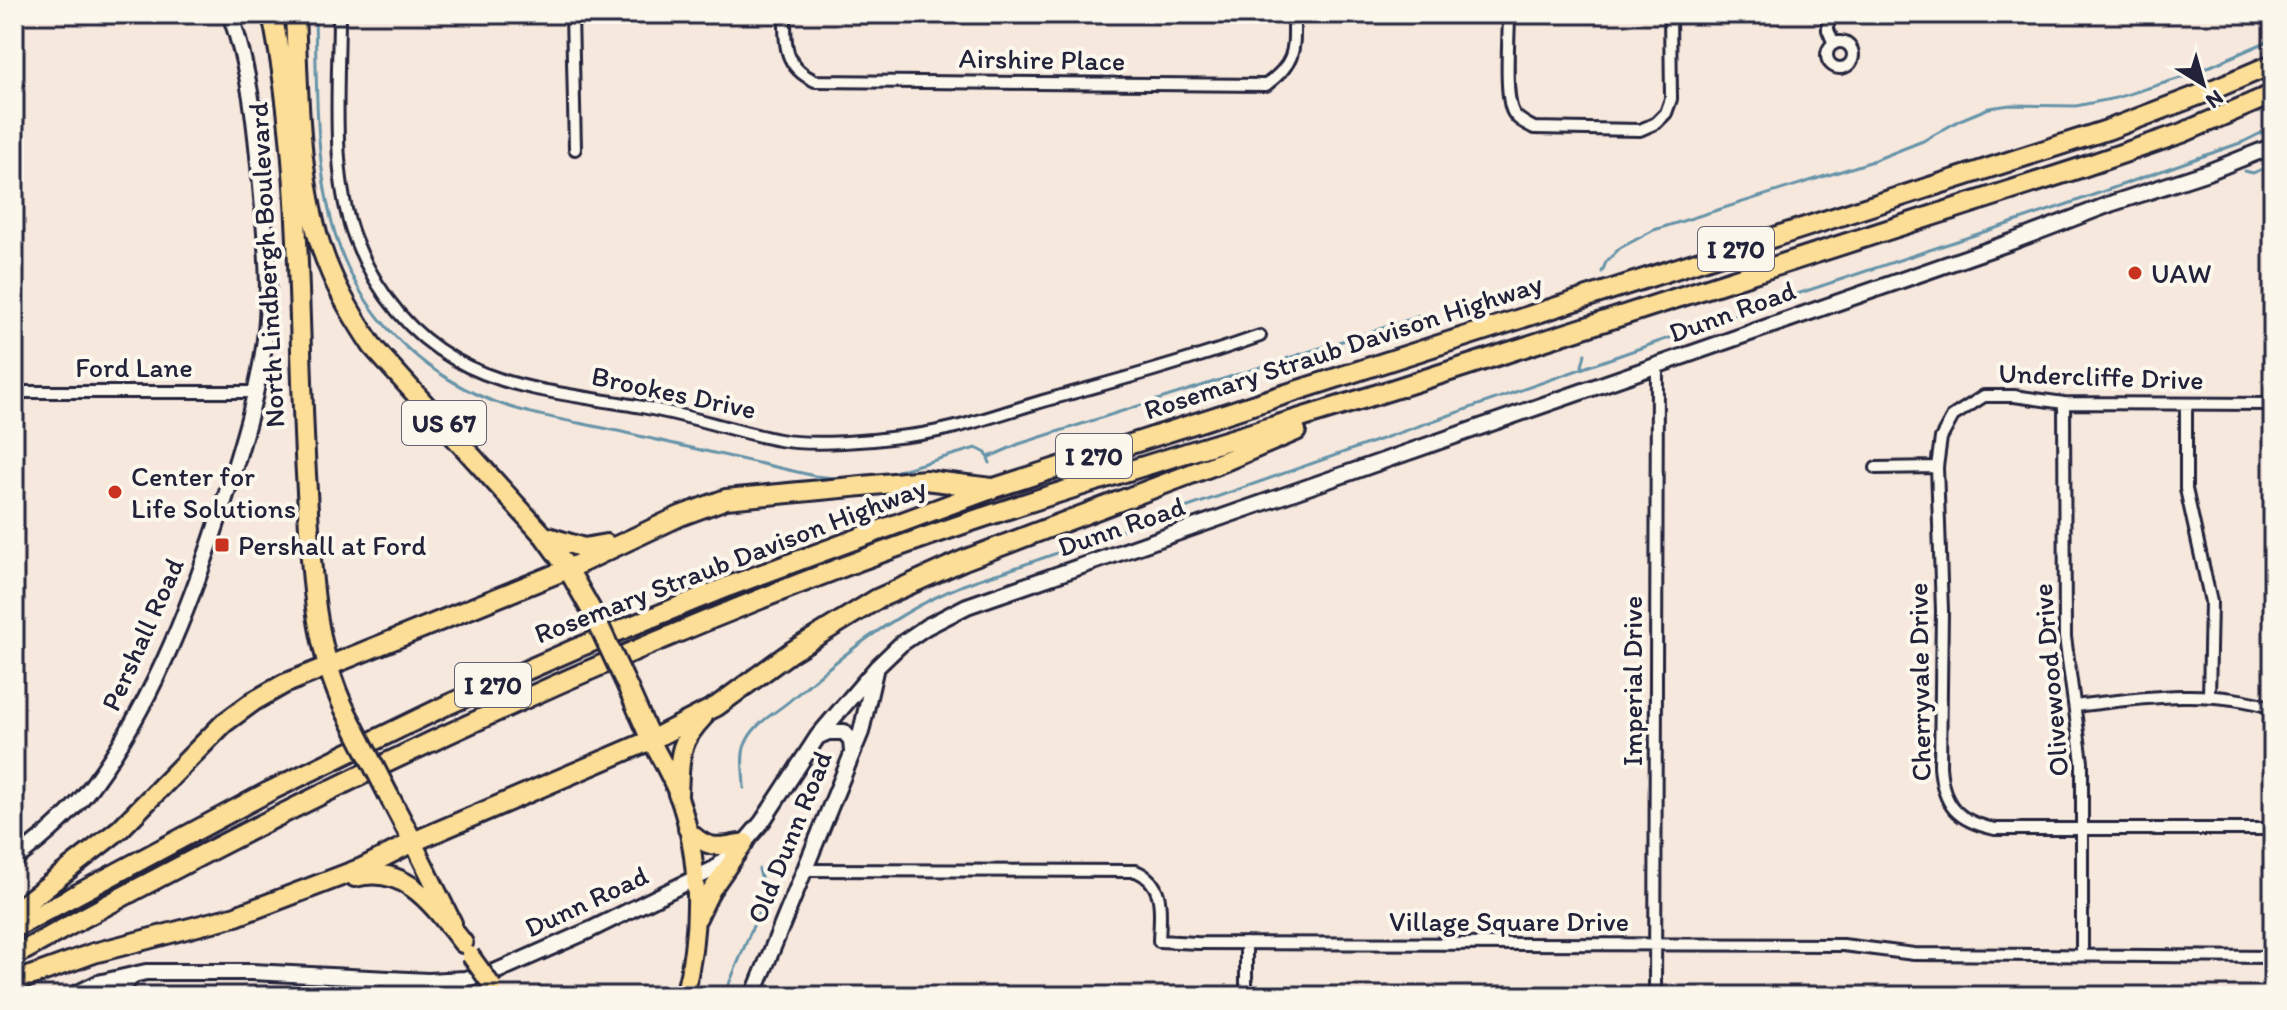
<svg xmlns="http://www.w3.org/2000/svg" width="2287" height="1010" font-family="Itim,sans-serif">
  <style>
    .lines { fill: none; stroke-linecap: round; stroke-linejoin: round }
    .stream { stroke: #6593a8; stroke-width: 3 }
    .street-casing { stroke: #22223b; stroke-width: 16 }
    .secondary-casing { stroke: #22223b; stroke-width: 20 }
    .primary-casing { stroke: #22223b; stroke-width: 22 }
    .highway-casing { stroke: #22223b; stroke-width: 24 }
    .street { stroke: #fbf7ec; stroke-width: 10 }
    .secondary { stroke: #fbf7ec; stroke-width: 14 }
    .primary { stroke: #fdde96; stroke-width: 16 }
    .highway { stroke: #fdde96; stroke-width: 18 }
    .primary-bridge-casing { stroke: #22223b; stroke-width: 22; stroke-linecap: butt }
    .highway-bridge-casing { stroke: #22223b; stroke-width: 24; stroke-linecap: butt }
    .primary-bridge { stroke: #fdde96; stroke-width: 16 }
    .highway-bridge { stroke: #fdde96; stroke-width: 18 }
    .poi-dot { fill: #c8321e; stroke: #fbf7ec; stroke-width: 3 }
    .labels { text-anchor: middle; stroke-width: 8; stroke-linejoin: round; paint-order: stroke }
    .shield { fill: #fbf7ec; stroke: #636270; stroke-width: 2 }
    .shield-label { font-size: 26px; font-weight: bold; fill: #22223b }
    .street-label { font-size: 28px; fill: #22223b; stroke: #fbf7ec }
    .poi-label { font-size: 28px; fill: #22223b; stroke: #fbf7ec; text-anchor: start }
  </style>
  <rect width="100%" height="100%" fill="#f7e8dd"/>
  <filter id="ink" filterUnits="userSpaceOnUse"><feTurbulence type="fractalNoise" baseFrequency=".0125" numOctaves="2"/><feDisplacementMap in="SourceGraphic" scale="16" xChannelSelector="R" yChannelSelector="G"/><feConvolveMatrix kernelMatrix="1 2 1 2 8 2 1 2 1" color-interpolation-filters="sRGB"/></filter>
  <g filter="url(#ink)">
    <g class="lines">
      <!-- stream -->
      <path class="stream" d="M315,14c2,76 -1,156 23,229 24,72 82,129 152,157 43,17 91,22 136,33 63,14 126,29 189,43l29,3
        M2245,171l8,2 20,-9
        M1602,272l4,-10 14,-14 34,-18 216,-68 53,-21 37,-21 29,-12 21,-3 66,1 40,-8 74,-23 83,-36
        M1582,366l3,-12
        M989,457l30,-13 414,-132
        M884,475l92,-27 10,5 4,10
        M744,788c0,-13 -4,-31 1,-43 9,-23 30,-31 48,-47 61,-54 129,-105 210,-126l740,-260 322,-107 178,-63 30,-15
        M724,996l39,-94v-16l-4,-17"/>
      <defs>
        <path id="street" d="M339,14c0,67 -9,163 16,225 20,50 52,93 99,120 56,33 125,36 188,48 46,8 91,24 137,33 34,6 93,1 128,-4 47,-5 92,-22 136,-35 73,-20 146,-40 217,-65
          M572,14l3,135
          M785,14c0,31 -1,53 30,67l451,4c31,-23 28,-35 28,-71
          M1509,14c0,22 -5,81 4,98 4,8 14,12 21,16l106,2 16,-7 10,-10 5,-14 -1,-85
          M1828,14v16l6,14
          M1827 55a13 13 0 1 1 26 0a13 13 0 1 1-26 0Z
          M14,392h241
          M2064,403l1,234 17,125v192
          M2186,404v85l25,113 -2,95
          M2273,404l-209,-1 -50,-7h-30l-31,20 -12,22 -4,29 5,143 -2,156c3,40 17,55 55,63h278
          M1876,468l61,-1
          M2075,706c65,-8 135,-19 198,2
          M803,870l333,1c30,13 24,41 23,70l38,2 646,2 71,9 359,3
          M1246,943v53
          M98,983l6,13
          M1655,996l2,-630"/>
        <path id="secondary" d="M819,736l9,-4h16l7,8 1,11
          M14,860c31,-23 60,-48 82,-80 61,-84 99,-187 130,-285 17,-53 34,-109 40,-164 5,-49 -1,-97 -5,-145 -6,-63 -10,-112 -31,-172
          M72,996l26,-13 48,-11h106l176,9 37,-2 32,-8 93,-41 126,-62 29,-26 17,-20 56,-86 59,-69 24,-23 25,-17 41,-21 1044,-364 102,-39 95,-31 65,-26
          M116,996l17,-21
          M753,996l108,-264 14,-61"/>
        <path id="primary" d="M651,740c9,18 20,36 27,55 23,63 23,137 6,201
          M687,829c21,22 31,18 58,13
          M413,842l40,81
          M698,918l13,-27 34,-49"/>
        <path id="highway" d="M272,14c31,151 25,307 34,460 5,80 4,165 40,238
          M295,14c4,82 2,182 36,259 11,26 26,50 42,74l171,189 24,33 26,46
          M545,536l39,12 22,-4
          M628,688l23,52
          M678,794c2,-35 -1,-50 25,-77
          M389,796l24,46
          M355,877c52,-14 80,31 108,66
          M14,912l106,-83 104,-106 30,-22 30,-17 284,-115 112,-53 46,-17 199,-19 67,8
          M14,928l254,-136 177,-86 132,-58 150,-61 267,-99 1113,-358 100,-38 66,-28
          M14,956c265,-148 542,-280 826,-388 180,-68 367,-120 551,-178 230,-73 459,-149 689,-222l102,-35 91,-39
          M14,982l80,-29 142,-37 126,-48 51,-26 238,-102 66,-34 74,-54 86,-53 87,-39 261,-99 71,-30"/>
      </defs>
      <!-- street casing -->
      <use href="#street" class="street-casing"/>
      <!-- secondary casing -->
      <use href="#secondary" class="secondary-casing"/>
      <!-- primary casing -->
      <use href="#primary" class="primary-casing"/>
      <!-- highway casing -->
      <use href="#highway" class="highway-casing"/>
      <!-- street -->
      <use href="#street" class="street"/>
      <!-- secondary -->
      <use href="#secondary" class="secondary"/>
      <!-- primary -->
      <use href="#primary" class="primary"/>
      <!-- highway -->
      <use href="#highway" class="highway"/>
      <defs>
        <path id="primary-bridge" d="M470,955l23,32"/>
        <path id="highway-bridge" d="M594,615l34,73
          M346,712l43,84"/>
      </defs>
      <!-- primary-bridge casing -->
      <use href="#primary-bridge" class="primary-bridge-casing"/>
      <!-- highway-bridge casing -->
      <use href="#highway-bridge" class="highway-bridge-casing"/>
      <!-- primary-bridge -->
      <use href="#primary-bridge" class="primary-bridge"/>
      <!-- highway-bridge -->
      <use href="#highway-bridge" class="highway-bridge"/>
    </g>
  </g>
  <!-- markers -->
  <g class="poi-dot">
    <circle cx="2135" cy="273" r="8"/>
    <circle cx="115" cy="492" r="8"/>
    <rect x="214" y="537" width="16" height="16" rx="4"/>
  </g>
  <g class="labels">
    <!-- shield labels -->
    <g class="shield">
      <rect x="1698" y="227" width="76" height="44" rx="6"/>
      <rect x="402" y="401" width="84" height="44" rx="6"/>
      <rect x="1056" y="434" width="76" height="44" rx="6"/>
      <rect x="455" y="663" width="76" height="44" rx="6"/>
    </g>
    <g class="shield-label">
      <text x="1736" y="258">I 270</text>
      <text x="444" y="432">US 67</text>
      <text x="1094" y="465">I 270</text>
      <text x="493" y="694">I 270</text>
    </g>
    <!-- street labels -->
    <g class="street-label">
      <text transform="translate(1042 59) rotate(1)" y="10">Airshire Place</text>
      <text transform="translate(266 265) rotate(-93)" y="10">North Lindbergh Boulevard</text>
      <text transform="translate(1732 311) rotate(-20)" y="10">Dunn Road</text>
      <text transform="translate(1343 346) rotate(-18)" y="10">Rosemary Straub Davison Highway</text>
      <text x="134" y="377">Ford Lane</text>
      <text transform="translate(2101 376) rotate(2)" y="10">Undercliffe Drive</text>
      <text transform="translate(674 392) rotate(12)" y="10">Brookes Drive</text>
      <text transform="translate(1121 526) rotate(-19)" y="10">Dunn Road</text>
      <text transform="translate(730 560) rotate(-21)" y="10">Rosemary Straub Davison Highway</text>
      <text transform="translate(142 634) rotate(-66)" y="10">Pershall Road</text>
      <text transform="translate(2050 680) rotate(-95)" y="10">Olivewood Drive</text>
      <text transform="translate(1632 681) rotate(-90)" y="10">Imperial Drive</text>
      <text transform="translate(1919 682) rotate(-91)" y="10">Cherryvale Drive</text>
      <text transform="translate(789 837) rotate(-68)" y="10">Old Dunn Road</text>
      <text transform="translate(586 901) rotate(-25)" y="10">Dunn Road</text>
      <text x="1509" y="931">Village Square Drive</text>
    </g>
    <!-- poi labels -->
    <g class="poi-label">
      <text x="2151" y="283">UAW</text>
      <text x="131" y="486">Center for<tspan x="131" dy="32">Life Solutions</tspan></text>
      <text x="238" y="555">Pershall at Ford</text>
    </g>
  </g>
  <!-- margin -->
  <rect width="2287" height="1010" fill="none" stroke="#fbf7ec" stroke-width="48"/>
  <rect x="24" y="24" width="2239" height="962" fill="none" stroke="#22223b" stroke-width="3" filter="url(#ink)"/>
  <!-- north arrow -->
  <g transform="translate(2203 84) rotate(143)" stroke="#fbf7ec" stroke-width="6" paint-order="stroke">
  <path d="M0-6L14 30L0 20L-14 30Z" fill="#22223b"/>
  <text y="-12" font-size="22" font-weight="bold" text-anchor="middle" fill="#22223b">N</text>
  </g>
</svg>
